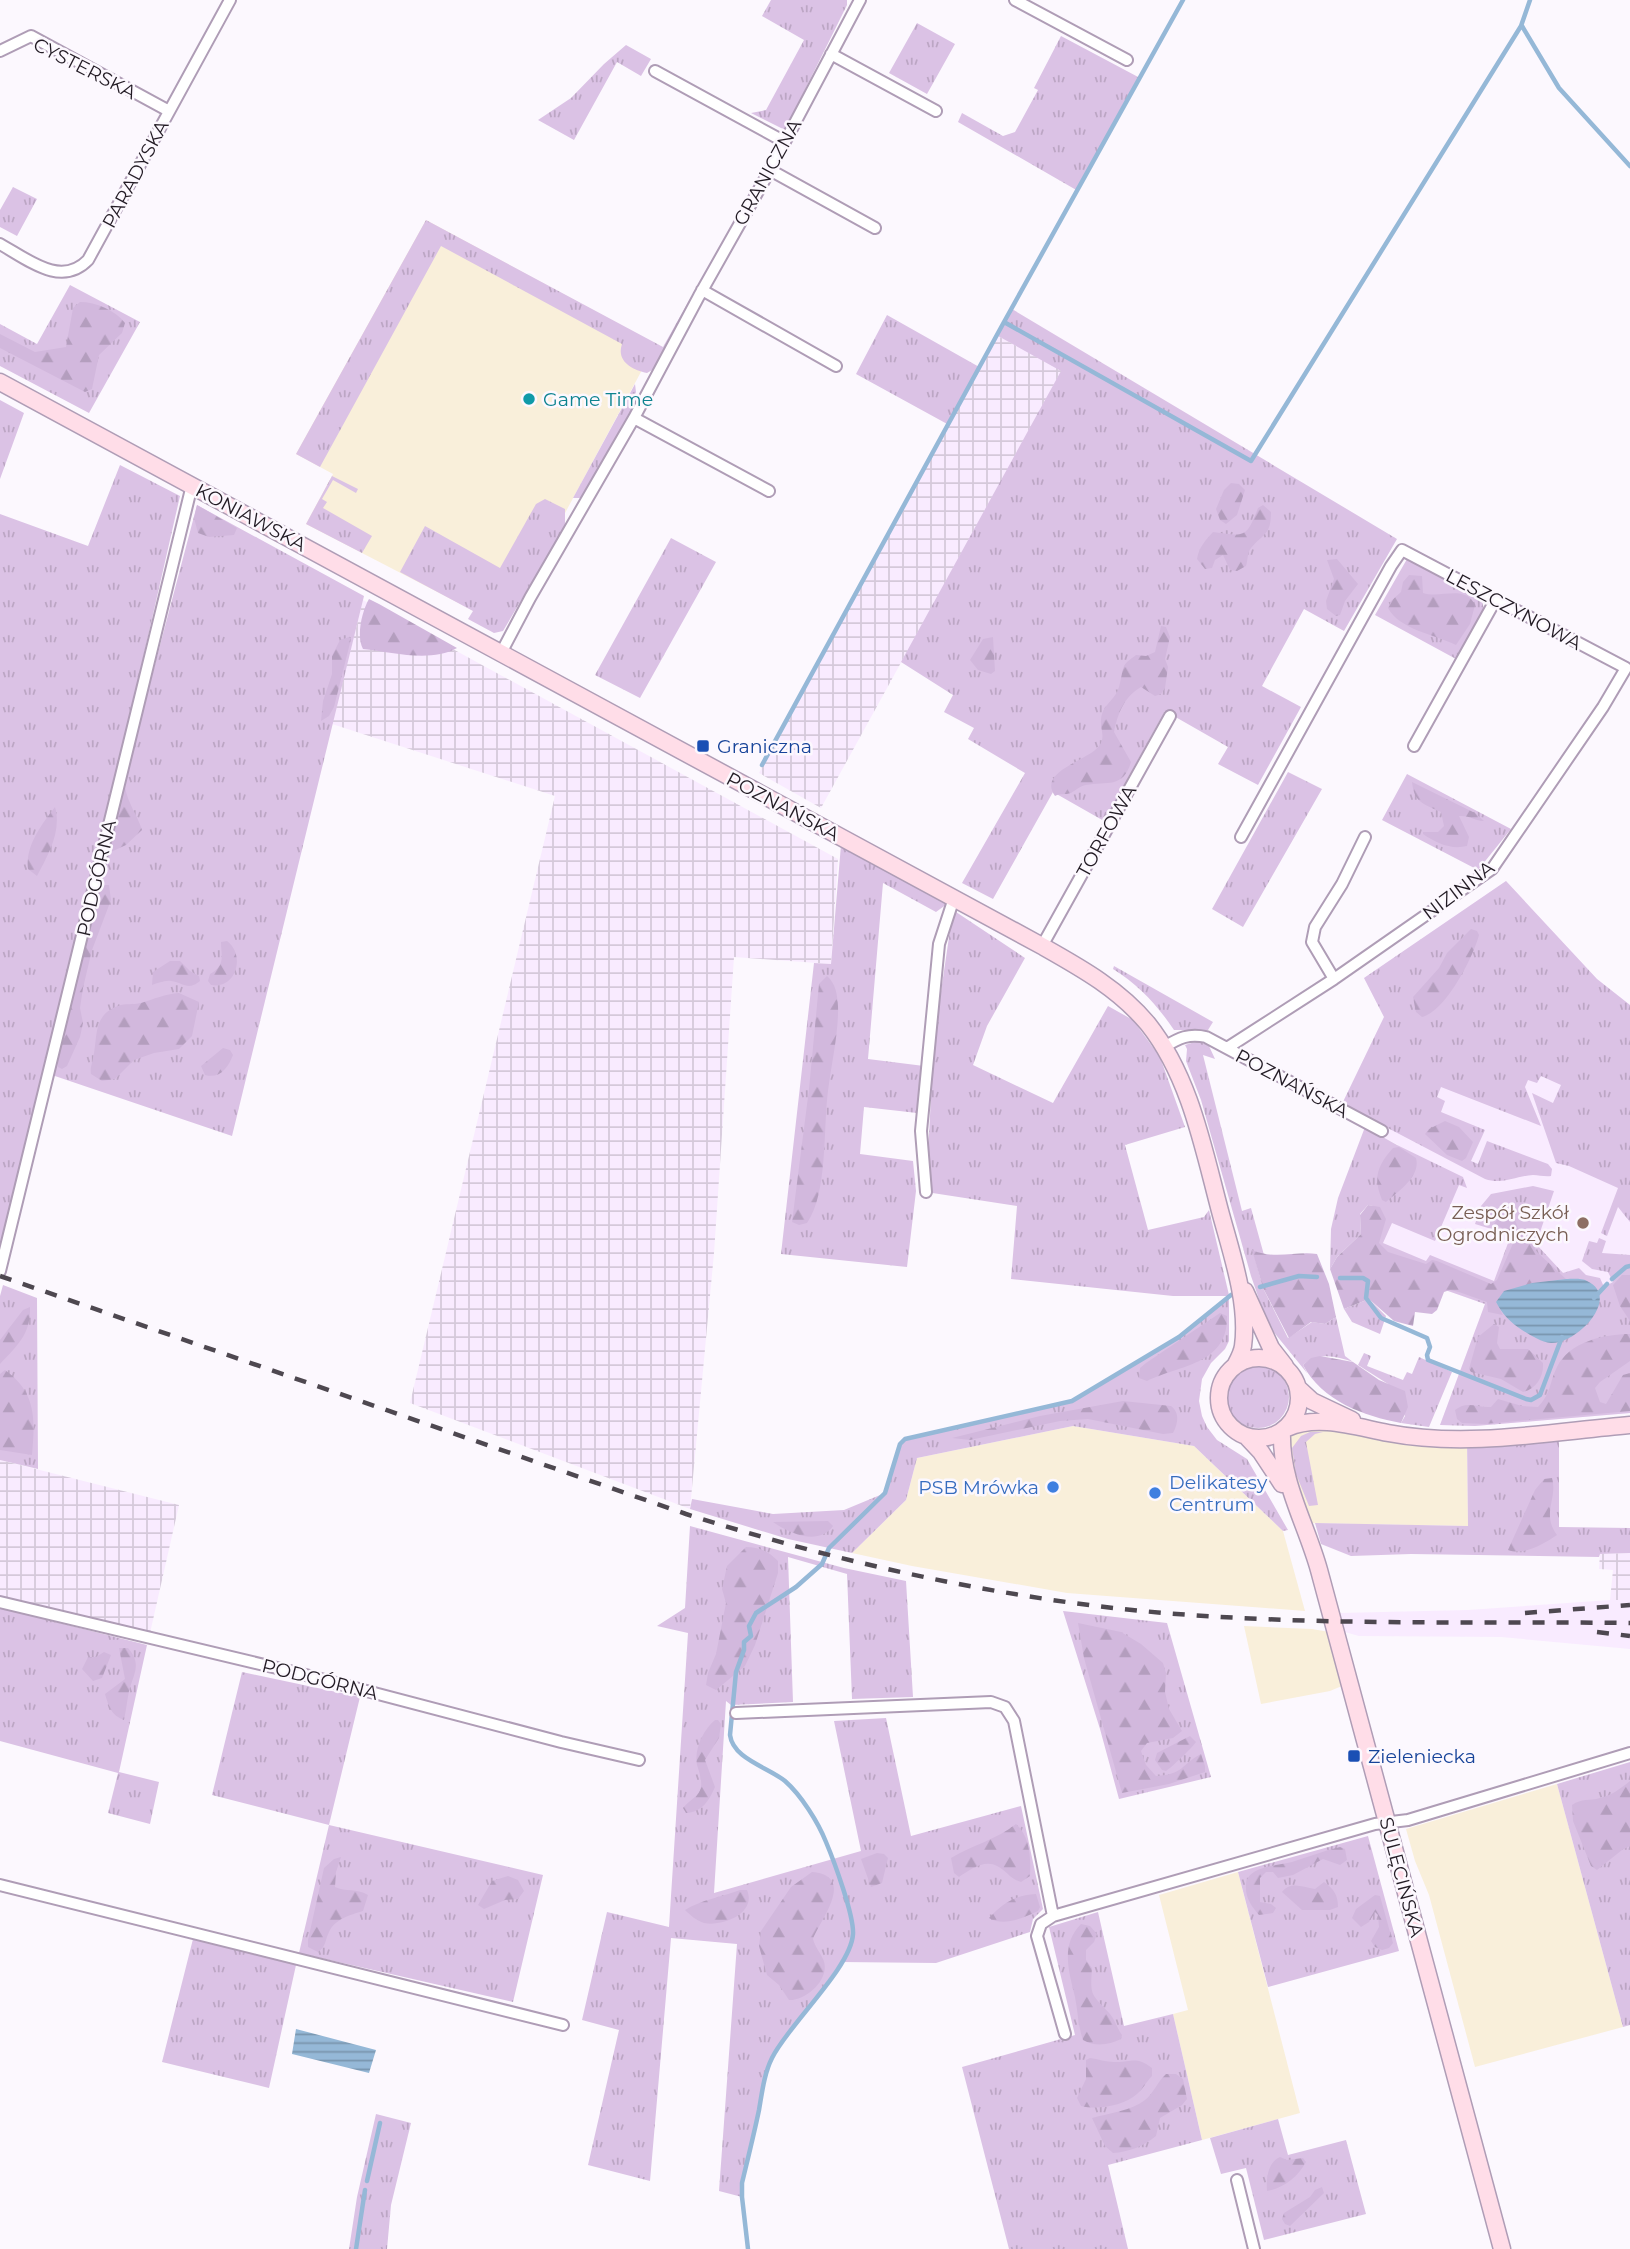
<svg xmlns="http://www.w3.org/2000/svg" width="1630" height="2249" font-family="Montserrat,sans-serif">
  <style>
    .commercial { fill: #f9efda }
    .industrial { fill: url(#industrial-grid) }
    .built { fill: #f9ebff }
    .grass { fill: url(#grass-tufts) }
    .forest { fill: url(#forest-firs) }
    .water { fill: url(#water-rules) }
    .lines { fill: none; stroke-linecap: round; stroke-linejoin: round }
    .stream { stroke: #95b8d7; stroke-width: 4.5 }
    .street-casing { stroke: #af9db6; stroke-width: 14 }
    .secondary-casing { stroke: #af9db6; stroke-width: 19 }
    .street { stroke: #fff; stroke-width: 10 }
    .secondary { stroke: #ffdde8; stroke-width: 16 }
    .rail { stroke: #4e4850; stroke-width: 4.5; stroke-dasharray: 12 12; stroke-linecap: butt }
    .culture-dot { fill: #0f9aa8; stroke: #fcf8fe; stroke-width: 2.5 }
    .transit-dot { fill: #1a4fb4; stroke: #fcf8fe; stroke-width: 2.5 }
    .education-dot { fill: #8d6e63; stroke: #fcf8fe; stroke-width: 2.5 }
    .shop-dot { fill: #3f7fe0; stroke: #fcf8fe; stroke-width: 2.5 }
    .labels { text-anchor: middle; stroke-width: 5; stroke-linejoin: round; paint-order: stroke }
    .street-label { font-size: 19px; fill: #221b24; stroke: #fcf8fe }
    .culture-label { font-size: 19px; fill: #0d838f; stroke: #fcf8fe; text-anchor: start }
    .transit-label { font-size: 19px; fill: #164399; stroke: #fcf8fe; text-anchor: start }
    .education-label { font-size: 19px; fill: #785e54; stroke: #fcf8fe; text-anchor: end }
    .shop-label { font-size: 19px; fill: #366cbe; stroke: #fcf8fe; text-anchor: start }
  </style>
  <defs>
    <pattern id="industrial-grid" width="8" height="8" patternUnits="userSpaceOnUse" patternTransform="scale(1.75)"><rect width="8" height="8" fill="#f9ebff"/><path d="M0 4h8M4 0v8" fill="none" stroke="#d5c9da"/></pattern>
    <pattern id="grass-tufts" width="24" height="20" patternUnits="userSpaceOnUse" patternTransform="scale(1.75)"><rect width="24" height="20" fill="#dbc2e5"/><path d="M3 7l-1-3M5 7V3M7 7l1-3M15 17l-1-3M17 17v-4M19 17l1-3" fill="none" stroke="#bca6c4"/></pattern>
    <pattern id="forest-firs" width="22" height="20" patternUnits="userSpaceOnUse" patternTransform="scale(1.75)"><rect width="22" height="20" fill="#d2b8dd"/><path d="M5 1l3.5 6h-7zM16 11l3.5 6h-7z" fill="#b49ebe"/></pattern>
    <pattern id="water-rules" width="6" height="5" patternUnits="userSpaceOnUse" patternTransform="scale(1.75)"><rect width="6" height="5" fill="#95b8d7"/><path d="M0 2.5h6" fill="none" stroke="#7995ae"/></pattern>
  </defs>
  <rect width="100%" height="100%" fill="#fcf8fe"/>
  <!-- commercial -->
  <path class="commercial" d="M426,220l230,124 -134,249 -48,18 -168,-87 27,-50 -37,-20z
    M1299,1423l168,16 1,87 -166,-3 -6,-16 -9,-79z
    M1073,1426l121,20 89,85 22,80 -238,-18 -155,-27 -60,-13 54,-53 11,-42z
    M1244,1626l68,3 23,4 14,50 -19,8 -69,13z
    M1557,1784l66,243 -148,40 -46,-172 -14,-34 -9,-32z
    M1238,1872l62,241 -98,27 -29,-126 15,-4 -29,-115z"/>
  <!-- industrial -->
  <path class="industrial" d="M998,336l64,34 -241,438 -62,-35z
    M363,600l475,259 -7,105 -97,-7 -20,296 -24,256 -280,-106 145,-607 -223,-72z
    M0,1460l179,45 -29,128 -150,-37z
    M1630,1553v47h-20l3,-30 -14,-1 1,-15z"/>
  <!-- built -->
  <path class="built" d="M1506,881l91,98 33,26v408l-155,13 -35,-1 45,-121 -108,-38 3,-80 18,-41 -35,-18 3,-10 -24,-13 42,-87 -20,-39z
    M1610,1600h20v49l-129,-12 -142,-1 -14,-4 -6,-19 129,-3z"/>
  <!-- grass -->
  <path class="grass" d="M771,0h76v5l-62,125 -34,-17 15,-3 38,-70 -42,-24z
    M917,23l38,21 -28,50 -38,-21z
    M1061,36l79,42 -62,113 -120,-69 4,-9 41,23 12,-4 23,-42 -4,-2z
    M626,45l25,14 -10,17 -24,-14 -43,78 -36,-20 33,-22 33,-34z
    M13,187l24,12 -20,37 -17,-9v-17z
    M426,220l237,127 28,-50 1,3 -38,69 -7,4c-15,-3 -31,-12 -25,-29l-181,-98 -121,221 -24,-13z
    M70,285l70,37 -51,91 -89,-47v-42l37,20z
    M1012,309l385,230 -53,92 -40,-22 -42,77 39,21 -43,78 -40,-21 10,-17 -63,-36 -61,110 -51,-29 -60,107 -31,-16 63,-110 -57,-34 6,-11 -30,-16 9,-17 -52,-33 160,-291 -63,-35z
    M887,315l94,53 -32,57 -93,-51z
    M635,384l1,8 -4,16 -49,90h-10z
    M0,400l24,13 -24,66z
    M120,465l60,31 -124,544 141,-535 167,91 -132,540 -183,-62 -49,179v-739l88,32z
    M332,476l26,13 -2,4 -23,-13 -11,19 5,3 -4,6 49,28 -10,17 -56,-29z
    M545,499l20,10v17l-62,105 -9,2 -26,-14 5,-8 -73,-39 25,-46 75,42 36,-64z
    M671,538l45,24 -76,136 -45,-23z
    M1407,559l74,38 3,12 -28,50 -81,-44z
    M1288,772l34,17 -79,138 -31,-18z
    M1407,774l104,55 -33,41 -96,-50z
    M841,845l106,59 -11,8 -53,-29 -15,176 56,7 -7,47 -53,-6 -4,47 53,7 3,30 -9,76 -126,-13 33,-291 17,1z
    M1506,881l91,98 33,26v217l-12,-15 -11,29 -6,-3 17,-45 -49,-22 -13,-3 -24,-70 21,10 8,-18 -20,-9 -4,7 -9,-3 -3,7 16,39 -100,-39 -4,10 8,4 -4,11 44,18 -14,31 7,3 9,-23 61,23 4,5 -1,7c-6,1 -12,-1 -18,-1 -17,1 -31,10 -48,4l-143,-75 42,-87 -20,-39z
    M953,910l72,48 -38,68 -14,39 80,38 55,-97 25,14 27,37 25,70 -60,18 23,85 56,-13 5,-7 20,85v46l-4,8 -14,14 -9,16 -3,22 3,15 5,11 10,13 30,19 41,71 -5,1 -89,-85 -121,-20 -156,32 -11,42 -54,53 -64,-14 -98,-30 2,-10 81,15 71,-4 41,-17 15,-49 5,-5 167,-38 107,-64 49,-41h-55l-162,-17 6,-73 -91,-14 8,-153z
    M1114,966l99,56 -5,8h-34c-16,-24 -36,-46 -61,-61z
    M1198,1041l11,5 6,13 -12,-4 39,156 9,-3 13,47 -11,-4 10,37 25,50 24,-16 13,2 11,-7 9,39 8,6c-17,-6 -35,-10 -50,3l4,8 -39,-48 -17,-49 -50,-176 -15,-39 1,-12 -2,-4z
    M1365,1127l32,18 66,32 4,11 -8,-3 -24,56 -43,-18 -9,20 43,18 4,-6 64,26 17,-46 -36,-11 6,-18 10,-12 42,-8 21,5 -18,53 27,29 16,-5 7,7 14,3 4,9 9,-5 -5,-10 -16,-3 -10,-8 7,-20 8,2 2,-5 7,3 -4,12 28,2v158l-155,13 -35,-1 45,-121 -108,-38 -4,-60 -5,-1 -8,9 1,20 -24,23 -7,12 1,-40 7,-31z
    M3,1285l34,13 1,171 -38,-9v-164z
    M1369,1299l17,17 -6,18 -28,-12 -8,-13z
    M1364,1353l7,3 -4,10 36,14 4,-8 5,2 7,-17 33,15 -23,55 -28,-4 4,-7 -17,-32 -30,-19z
    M1227 1397a31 31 0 1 1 62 0a31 31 0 1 1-62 0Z
    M1310,1432h13l-8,2 -9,8 12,63 -9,1 -13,-32 -4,-26 9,-12z
    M1559,1432v95l71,1v25l-30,1 -1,3 -188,-3 -60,2 -30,-12 -6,-21 153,3 -1,-87z
    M690,1526l154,42 62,13 7,116 -61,2 -5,-125 -59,-17 5,145 -62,3 -5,-4 -12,192 147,-42 -27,-130 52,-3 25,118 110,-30 22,103 -10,10 -3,13 -94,31 -95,-1 -69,96 -6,14 -24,110v15l-23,-6 18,-247 -66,-6 -21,243 -62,-16 31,-135 -37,-10 25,-108 62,15 19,-294 -31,-7 28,-18z
    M0,1608l147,37 -28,127 40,10 -9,42 -42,-11 10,-40 -118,-32z
    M1063,1611l104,12 44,154 -92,22 -19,-70z
    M242,1672l118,25 -31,128 214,50 -30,127 -214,-49 30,-128 -117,-30z
    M1630,1762v263l-7,2 -66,-243z
    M1368,1836l31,115 -131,36 -30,-115z
    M1098,1912l26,114 49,-12 29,126 -94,25 20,84h-119l-47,-182 113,-32 -26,-108z
    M193,1939l103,26 -27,123 -107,-26z
    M376,2114l35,9 -20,82 -4,44h-38l8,-52z
    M1278,2119l10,36 58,-15 20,74 -102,26 -18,-72 -25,6 -11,-36z"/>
  <!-- forest -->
  <path class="forest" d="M80,302c16,0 35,8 45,21l-3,10 -23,22 -7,34 -7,3 -85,-44v-14l35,18 31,-5 7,-39z
    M1231,483l8,1 6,6 -8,25 -11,9 -6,-4 -4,-11 8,-19z
    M197,505l40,23 -3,7 -25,2 -11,-4 -4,-15z
    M1263,505l8,7c0,23 -7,21 -20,36 -4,5 -3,12 -5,18l-9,5 -7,-1 -7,-15 -8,5 -3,8 -7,1 -8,-10c2,-12 8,-18 16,-27 32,4 33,7 45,-24z
    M1337,559l21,25 -13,17 -5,14 -4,1 -9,-7 -1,-8 8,-22 -7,-19z
    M1409,575l13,1 1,17c18,6 42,-9 52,12l-5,19 -14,21c-22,-11 -56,-15 -68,-37l3,-7 10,-9 2,-10z
    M369,599l10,5 78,44c-27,15 -65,4 -94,1 -7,-13 -1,-38 6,-50z
    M1161,626l5,1 4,10 -5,22 3,8 -3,21 -4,6 -6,2 -14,-9c-17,10 -23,26 -27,45l17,30c-8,27 -24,19 -45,23 -6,1 -10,5 -15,8 -6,2 -10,0 -16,3 -18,-25 33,-35 44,-50 7,-9 1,-17 2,-26 1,-14 10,-17 16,-28 4,-8 4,-18 7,-26 2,-4 8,-8 12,-11l10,1 9,-4z
    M349,637l2,2 -17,68 -5,9 -8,5 2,-20 9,-27v-18l8,-16z
    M993,637l2,34 -4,3 -13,-4 -8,-10 13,-21z
    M1412,782l63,31 9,8c-9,0 -15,-6 -25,-5l10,21 -2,9c-16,4 -31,-3 -44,-12v-2h15l6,-6 -3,-14c-18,-8 -27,-10 -29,-30z
    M125,787c3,17 12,27 17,43l-16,15 -15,7 -3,-6 12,-50z
    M55,807c7,24 -7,48 -18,69l-9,-7c-3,-23 14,-45 27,-62z
    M101,885h8l2,15 -19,50 -9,38 -3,20 3,15 -3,14 -13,29 -5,3 -4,-2v-12z
    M1471,929l6,2 2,4c-6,23 -34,77 -57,82l-6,-5 -3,-15 26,-29 8,-15z
    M227,941c19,14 9,49 -16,44l-3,-4 2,-7c16,-9 11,-18 11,-32z
    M170,961h10l10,10 9,5 1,5c-12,10 -16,2 -29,0 -6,-1 -13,2 -19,4l1,-13z
    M827,976c9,8 10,18 11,30 1,25 -7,60 -10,85 -5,38 0,102 -21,132l-8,2 -7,-3 17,-133 10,-105z
    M179,993l20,9 -7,34 -13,13 -25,4 -20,7 -19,19 -13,2 -11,-7c-1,-7 1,-9 2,-16 5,-20 -1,-43 25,-52 7,-3 15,-1 23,-3 13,-4 24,-9 38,-10z
    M223,1048l7,2 3,5c-5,13 -13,24 -28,20l-4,-9z
    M1445,1121l14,6 14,15 -7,16 -4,3 -15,-6 -22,-21 4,-5z
    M1399,1147l17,11c5,18 -17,33 -30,44l-4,-2c-9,-22 -5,-34 11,-52z
    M1368,1205l12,2 6,12 -7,24 9,9 38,12 6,-4 5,1 54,23 6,-4 18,-41 -1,-5 -20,-10c5,-8 12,-9 20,-6l5,12 8,5 10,17 29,27 -34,4 -36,19 7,13 -15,-3 -1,-10 -28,-10 -9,-2 -6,2 -7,18 -5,4 -17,-2 -2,14 -19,-5 -25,-22 -25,10 -14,-40 7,-12 24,-23 -1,-19z
    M1252,1250c23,10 43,1 65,4l12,30 7,33 -11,7 -14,-2 -22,16 -26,-50z
    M1622,1275h8v46l-10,-15 -7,-21z
    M30,1307c1,27 -13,39 -30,57v-24l23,-30z
    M1220,1313l7,3c1,49 -48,49 -80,65l-8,-3 1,-10 6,-5z
    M1494,1324l5,3 -2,16 3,6h28l15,14c1,14 -7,26 -20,29l-22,-13 -30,-7 -2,-3 9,-32z
    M1630,1334v27l-30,21 -5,6 5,14 6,2 17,-29 7,-2v38l-145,13 -23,-1 -5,-4 -2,-9c12,-10 22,-2 36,-3l7,-8 24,7 16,1c14,-15 11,-24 19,-40 12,-25 47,-33 73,-33z
    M1320,1356l33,6 26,18 26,11 3,16 -7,16c-37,-7 -79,-22 -98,-58l8,-7z
    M5,1370c32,23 30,50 27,85l-32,-5v-76z
    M1123,1401l48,5c9,7 7,17 2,27l-10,1 -75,-15 -28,2 -90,19 -18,-2 88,-22z
    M1552,1478c6,21 -11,35 5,57 -13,9 -34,21 -49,15l27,-60 9,-11z
    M828,1521l5,5c-14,20 -43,8 -60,-4z
    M746,1547c14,0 23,5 32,14v12l-23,72 -10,21 -29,24 -10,-5 2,-12 8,-19 10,-51 -4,-14 5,-23z
    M1078,1623l43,9 20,12 22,19 3,10 -1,19 4,17 13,22 -9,7 -26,5 -6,8 5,14 10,11c29,-2 24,-11 45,-22l4,12v6l-36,12 -47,9 -38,-135z
    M119,1648h9c14,16 6,25 1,43 -2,10 -3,20 -5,29 -13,-5 -15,-13 -19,-26l20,-15z
    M104,1652l7,3 -9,23 -9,3 -11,-12 6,-12h8z
    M715,1720h3l3,4 -2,14 -14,22 10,27c-6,14 -13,25 -29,26l-3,-5c6,-8 16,-11 18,-21 1,-7 -2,-16 -4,-22 -3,-16 6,-35 18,-45z
    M1190,1736l6,6c-3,5 -25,26 -30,29l-4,-1 -7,-10 2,-7z
    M1630,1781v65l-8,4 -25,20 -6,-4 -18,-45 -1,-16c10,-7 17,-4 28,-7 12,-3 20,-9 30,-17z
    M1016,1824c14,12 15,34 14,52l-9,6c-11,-3 -14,-11 -24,-16 -12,-7 -28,4 -38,11l-5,-4 -3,-15c21,-13 45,-18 65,-34z
    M1340,1847l5,2 2,11 -7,5 -17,-6 -30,16 -15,3 -5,-6h-7l-6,6v24l11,2 5,4 -3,5 -14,2c-8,-9 -14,-18 -13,-30 1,-19 31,-19 46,-23 16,-5 31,-11 48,-15z
    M877,1853l7,1 4,4 -6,25 -11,4 -10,-28z
    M341,1857l-5,15 -1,15c11,5 21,1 33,8l-5,16c-13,4 -28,8 -34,21 -4,8 -3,15 -11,20l-10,-5v-7l16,-72 10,-9z
    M812,1872c45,4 8,48 1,67 2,8 7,13 10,20 9,19 -17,42 -34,41l-10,-15 -12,-10 -8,-29 2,-15 30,-44z
    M508,1876l10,4 6,11 -6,8 -13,1 -21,9 -6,-4 14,-24z
    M1324,1882c10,7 14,13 14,25l-8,3h-28l-20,-18c9,-11 20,-5 33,-3z
    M740,1890h7c10,23 -24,37 -43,33 -7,-2 -14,-8 -19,-13 16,-10 36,-13 55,-20z
    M1036,1894l4,13 -2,4c-15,7 -34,16 -49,7 14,-15 26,-23 47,-24z
    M1375,1895l5,1 13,47 -4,5 -7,2 -7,-3 -4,-6 8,-14 -1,-12 -3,-3 -6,10 -8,5 -9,-9 4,-9z
    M1081,1924l9,2 7,8 -3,8 -8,8v10l6,8c-2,29 -1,25 18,46 5,6 7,14 12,21l-1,4c-12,6 -26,8 -38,1 -5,-14 -5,-28 -8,-43 -6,-25 -15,-52 6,-73z
    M1090,2058c8,1 16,4 24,4 17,1 21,-7 38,6v8c-6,6 -9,13 -15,18 -14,12 -39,16 -56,12l-4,-8 9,-19v-19z
    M1166,2074h10l7,5 4,20 -5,6 -22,13 -4,18c-12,10 -27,16 -43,17l-8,-7 -13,-28c17,-5 39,-7 53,-18 9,-7 12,-18 21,-26z
    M1280,2157l7,3 16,-2 3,4c-8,15 -22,26 -39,29 -1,-13 1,-29 13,-34z
    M1322,2187l2,6 -34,33 -5,-2 -3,-5 2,-6 26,-16 5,-7z"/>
  <!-- water -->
  <path class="water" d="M1566,1279c6,0 16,-1 21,2 35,16 -10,63 -36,62 -10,-1 -21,-8 -29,-13 -12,-8 -20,-16 -26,-28l8,-11 28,-8z
    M296,2029l80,21 -7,23 -77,-19z"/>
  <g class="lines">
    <!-- stream -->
    <path class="stream" d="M1522,26l37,62 71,78
      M1004,322l179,-322
      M762,765l242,-443 247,139 270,-435 9,-26
      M1340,1278h23l5,3 -2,17 15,20 46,20 3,9 -3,8 1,5 98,39 5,1 9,-5 22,-58
      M1612,1279l14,-12 4,-1
      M1260,1287l39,-11 18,1
      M1594,1298l13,-14
      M367,2181l13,-58
      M356,2249l9,-59
      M748,2249l-6,-52v-14c6,-25 12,-49 17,-73 3,-17 5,-36 13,-52 16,-33 79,-90 81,-124 1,-19 -19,-73 -27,-92 -8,-20 -25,-47 -41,-61 -17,-14 -52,-22 -55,-46l6,-63 8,-22v-8l7,-6 -2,-10 7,-13 40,-26 26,-23 7,-16 56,-55 15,-49 5,-5 167,-38 107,-64 52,-42"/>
    <defs>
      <path id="street" d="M1015,0l112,60
        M0,51l31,-15 138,75
        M831,54l105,57
        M655,71l130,71
        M770,170l105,58
        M0,244c27,15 61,44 88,16l142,-260
        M702,290l134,76
        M634,418l135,73
        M501,653l29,-55 104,-180 65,-122 71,-126 90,-170
        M1414,746l82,-147
        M1042,946l128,-230
        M1334,979l-22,-37 3,-15 27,-43 23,-47
        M1164,1047c15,-9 25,-14 42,-10l176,94
        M1227,1048l107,-69 158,-110 111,-162 23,-39 -224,-118 -11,16 -150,271
        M926,1192l-5,-61 18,-187 15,-46
        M0,1271l192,-786
        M0,1602l298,71 263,69 78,18
        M736,1713l255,-11 14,5 9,14 39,195 322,-92 33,-4 222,-67
        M0,1885l563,140
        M1053,1916l-12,8 -4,12 28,98
        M1237,2180l17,69"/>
      <path id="secondary" d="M0,382l1042,564c39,22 77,43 106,78 42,53 55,123 72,187 11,41 29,92 23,135 -1,7 -5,14 -8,20
        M1245,1291l26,57 14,18
        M1219 1398a40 40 0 1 1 80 0a40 40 0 1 1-80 0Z
        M1299,1389l13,12 40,19
        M1287,1428c31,-14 69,-1 101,5 79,15 162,-1 242,-8
        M1282,1431c-2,50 24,92 37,139l183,679
        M1246,1436l15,16 21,32"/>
    </defs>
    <!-- street casing -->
    <use href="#street" class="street-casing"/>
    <!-- secondary casing -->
    <use href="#secondary" class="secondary-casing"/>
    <!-- street -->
    <use href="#street" class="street"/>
    <!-- secondary -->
    <use href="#secondary" class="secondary"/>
    <!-- rail -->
    <path class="rail" d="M0,1276l686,238c139,44 281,77 427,94 171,19 345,13 517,15
      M1525,1613l105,-8
      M1597,1632l33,4"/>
  </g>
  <!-- markers -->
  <circle class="culture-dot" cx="529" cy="399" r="7"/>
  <g class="transit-dot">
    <rect x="696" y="739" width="14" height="14" rx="3.5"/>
    <rect x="1347" y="1749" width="14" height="14" rx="3.5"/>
  </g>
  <circle class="education-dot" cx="1583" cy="1223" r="7"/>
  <g class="shop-dot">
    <circle cx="1053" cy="1487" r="7"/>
    <circle cx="1155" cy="1493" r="7"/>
  </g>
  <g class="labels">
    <!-- street labels -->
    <g class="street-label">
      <text transform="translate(85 68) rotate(27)" y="7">CYSTERSKA</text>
      <text transform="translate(767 172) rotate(-61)" y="7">GRANICZNA</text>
      <text transform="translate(135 174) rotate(-62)" y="7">PARADYSKA</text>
      <text transform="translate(251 517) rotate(28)" y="7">KONIAWSKA</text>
      <text transform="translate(1514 609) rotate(28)" y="7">LESZCZYNOWA</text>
      <text transform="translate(783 806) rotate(28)" y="7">POZNAŃSKA</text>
      <text transform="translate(1106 831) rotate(-61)" y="7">TORFOWA</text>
      <text transform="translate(96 878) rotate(-77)" y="7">PODGÓRNA</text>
      <text transform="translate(1458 890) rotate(-37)" y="7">NIZINNA</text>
      <text transform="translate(1292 1083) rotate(28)" y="7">POZNAŃSKA</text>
      <text transform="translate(320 1679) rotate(14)" y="7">PODGÓRNA</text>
      <text transform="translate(1402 1877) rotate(75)" y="7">SULĘCIŃSKA</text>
    </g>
    <!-- culture labels -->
    <g class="culture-label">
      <text x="543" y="406">Game Time</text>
    </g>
    <!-- transit labels -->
    <g class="transit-label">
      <text x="717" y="753">Graniczna</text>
      <text x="1368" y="1763">Zieleniecka</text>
    </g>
    <!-- education labels -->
    <g class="education-label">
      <text x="1569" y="1219">Zespół Szkół<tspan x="1569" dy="22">Ogrodniczych</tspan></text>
    </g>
    <!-- shop labels -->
    <g class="shop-label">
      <text x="1169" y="1489">Delikatesy<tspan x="1169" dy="22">Centrum</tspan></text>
      <text x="1039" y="1494" text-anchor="end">PSB Mrówka</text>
    </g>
  </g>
</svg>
